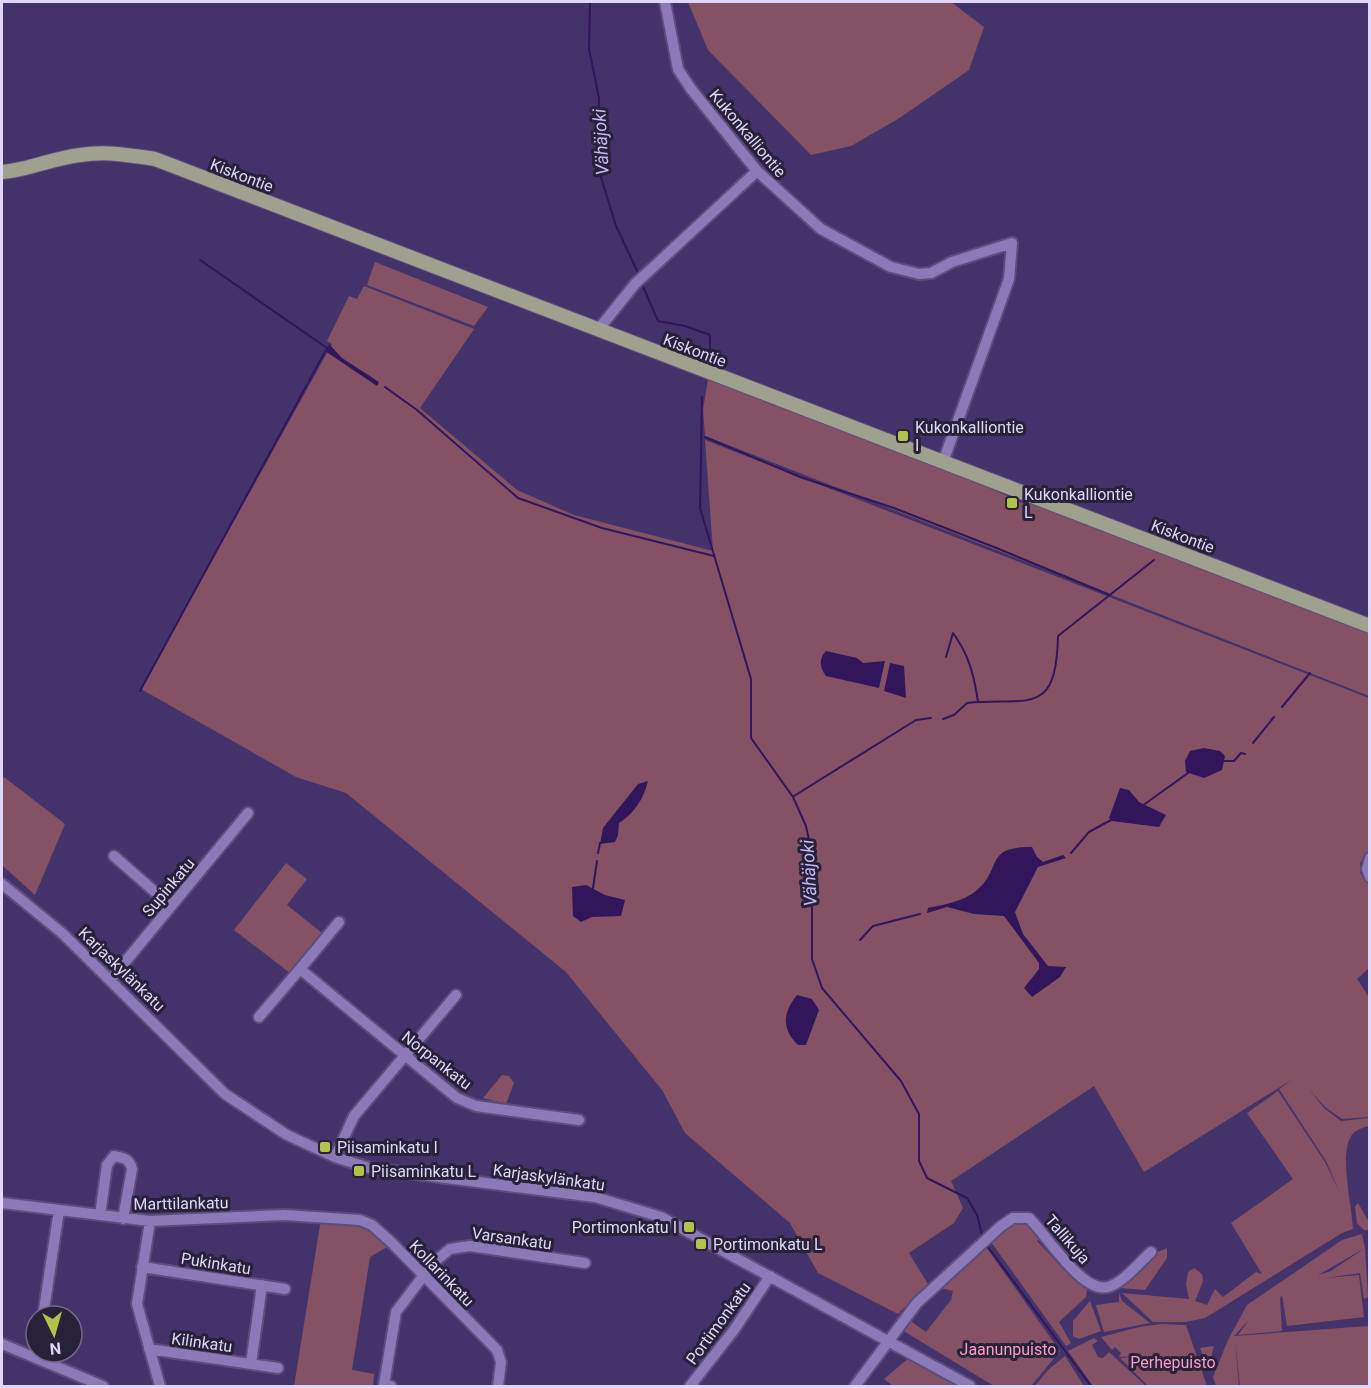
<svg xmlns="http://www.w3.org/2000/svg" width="1371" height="1388" font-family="Roboto,sans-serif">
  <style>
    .green { fill: #845264 }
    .water { fill: #32165c }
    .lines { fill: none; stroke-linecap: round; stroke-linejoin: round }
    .stream { stroke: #32165c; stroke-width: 2 }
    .minor-casing { stroke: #5d4d7d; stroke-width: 14 }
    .major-casing { stroke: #5d4d7d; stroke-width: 16 }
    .minor { stroke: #8b7ab7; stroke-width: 10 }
    .major { stroke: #a0a08f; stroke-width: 14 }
    .poi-dot { fill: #b2c34b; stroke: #28213a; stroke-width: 2 }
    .labels { text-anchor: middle; stroke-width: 6; stroke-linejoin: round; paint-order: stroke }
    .street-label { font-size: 16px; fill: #dfd7f8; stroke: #28213a }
    .poi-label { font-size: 16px; fill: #dfd7f8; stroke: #28213a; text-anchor: start }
    .park-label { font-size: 16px; fill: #fb9ec0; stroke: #28213a }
    .water-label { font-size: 18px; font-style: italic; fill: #c8b8f6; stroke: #28213a }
  </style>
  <rect width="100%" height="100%" fill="#44336a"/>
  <!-- green -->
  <path class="green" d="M688,2h263l33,25 -15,43 -71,49 -47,27 -40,9 -103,-105z
    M375,262l113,45 -14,19 -107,-41z
    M364,286l110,43 -54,79 97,82 57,25 139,36 -8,-111 664,258v152l-9,13v10l9,11 1,83 -13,12 12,18v120l-27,2 -17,-12 -16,-18 15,19 17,13 28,-3v8c-7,2 -15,4 -19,12 -10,20 2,68 3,91l-11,4 -137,85 -19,4h-33l-31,-29 67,6 -3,-15 2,-12 6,-4 8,6 1,7 -8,20 12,4 8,-16 8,8 33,-25 6,2 -31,-51 62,-44 -46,-66 31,-22 47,71 15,31 -14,-32 -47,-72 14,-10 -149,93 -50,-86 -143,95 12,27 -9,15 -45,30 19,31 -30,30 -80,-41 -28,-50 -105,-90 -23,-43 -96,-118 -220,-179 -50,-16 -155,-88 191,-345 -5,-3 22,-45 8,3z
    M708,379l270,103 46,22 10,-1 335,130v63l-664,-260 -2,-26z
    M4,777l61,47 -30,71 -33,-30v-85z
    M286,863l21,16 -20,26 35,28 -32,40 -56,-43z
    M502,1075l7,1 5,7 -8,21 -23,-6z
    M1358,1203l11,19v8h-5l-7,-7 -2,-16z
    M321,1219c30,5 44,4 66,28l-17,10 -18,113 22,4 -1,12h-79z
    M1020,1221l10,4 11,11 -4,5 34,36 16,13 -1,7 -27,25 12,21 -5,3 -75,-104 19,-18z
    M1362,1234l3,14 -47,27 13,-4 34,-23 3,49 -4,2 -4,-26 -34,5 33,-3 5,42 -77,9 -5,-31 -2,3 2,33 -44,4 11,-15 -15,16 134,-10 1,60h-129l-5,-46 4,46h-23l-3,-9 15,-37 19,-35 95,-65z
    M986,1247l74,104 -29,35h-37l-92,-56 7,-10 17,12 25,-32 2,-9 -13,-3z
    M1167,1248v10l-22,32 -25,-2 33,-34z
    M1119,1293l3,8 28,22 -46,9 -8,-27 23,-3z
    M1090,1301l11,30 -22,8 -6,-3v-15z
    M1161,1324l25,1 21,61h-59l-28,-28 25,-2 -26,1 2,-4 -6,-6 -3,3 -11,-13 38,-10z
    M1094,1338l4,3 -6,4 6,12 5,1 6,-6 37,34h-53l-25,-35z
    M1214,1346l-5,18 -4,-1 -5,-15z
    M1065,1356l19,30h-49l13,-16z
    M910,1357l47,29h-64l-9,-7z"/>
  <!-- water -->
  <path class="water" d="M329,344l13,14 37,24 -2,4 -52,-35z
    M826,651l31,7 6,5 22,-2 -6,27 -53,-12c-6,-8 -8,-17 0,-25z
    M890,663l14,3 2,32 -22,-7z
    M1204,748l16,3 5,5 -3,14 -18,8 -18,-6 -1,-11 5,-10z
    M648,781c-4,17 -14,33 -29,42l-1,12 -3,7 -15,2 3,-16 35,-44z
    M1120,788l9,2 10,12 27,13 -7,12 -47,-6 -3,-3z
    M1032,847l5,10 6,5 20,-7 3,3 -28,9 -23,45 8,22 25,32 18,1 -6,10 -28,20 -8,-9 15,-19v-6l-35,-47 -30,-2 -27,-7 -20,6 1,-5c15,-3 36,-7 48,-17 28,-24 7,-44 56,-44z
    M586,885l19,10 20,5 -4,16 -29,1 -11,5 -8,-6 -1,-29z
    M797,995l15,4 7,11 -13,35h-8c-17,-16 -15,-33 -1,-50z"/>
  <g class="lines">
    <!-- stream -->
    <path class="stream" d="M590,2l-1,47 10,49 1,76 16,52 23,49
      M642,284l16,37 27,5 25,9v28
      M385,387l32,23 101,88 84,30 112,28
      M702,397l-2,111 51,171v59l42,59 13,29 6,28v105l10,29 79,93 18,33v47l8,17 40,20 10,17 5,20
      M705,437l95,40 94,31 100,39 116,48
      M946,657l7,-24c16,22 21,42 25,69
      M140,691l187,-343 -127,-88
      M1282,707l28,-34
      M943,719l11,-4 13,-12c62,-6 89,15 91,-67l96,-76
      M1253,743l21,-26
      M1224,761h10l7,-8 4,1
      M794,796l122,-76 15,-2
      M1142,806l46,-33
      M598,853l2,-10
      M1071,853l18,-21 22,-12
      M593,888l4,-27
      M860,940l13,-14 47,-12
      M988,1247l103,139"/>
    <defs>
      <path id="minor" d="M665,2l13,67 13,20 66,82 64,58 70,38 28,7 12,-1 21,-11 60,-19 -3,36 -66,183
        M598,330l37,-46 122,-113
        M114,856l57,50
        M1370,858l-3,11 3,8
        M2,884l60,49 163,161 62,41 48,22 34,11 226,29 66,20 309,169
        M339,922l-39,47 157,129 19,8 103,14
        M111,979l137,-166
        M259,1017l41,-48
        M335,1157l19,-41 102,-121
        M2,1203l148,18 134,-6 76,5 12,5 19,17 106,108 4,12 -3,24
        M100,1215l7,-50 7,-9c9,2 15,2 18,13l-9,50
        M150,1221l-13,83 23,82
        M142,1267l143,22
        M43,1316l16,-106
        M2,1344l101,42
        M149,1349l129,19
        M251,1364l11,-79
        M391,1386l-7,-1 12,-73 37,-49 17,-14 20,-3 115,17
        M690,1386l44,-56 36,-54
        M855,1386l62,-83 84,-77 12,-8h16c17,16 53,76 79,69 16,-5 31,-24 43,-35"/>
      <path id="major" d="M2,172c27,-2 51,-14 78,-17 26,-4 50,0 75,4l1215,467"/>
    </defs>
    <!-- minor casing -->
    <use href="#minor" class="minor-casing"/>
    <!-- major casing -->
    <use href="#major" class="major-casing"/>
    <!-- minor -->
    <use href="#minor" class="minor"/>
    <!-- major -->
    <use href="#major" class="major"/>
  </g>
  <!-- markers -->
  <g class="poi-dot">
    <rect x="897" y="430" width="12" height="12" rx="3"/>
    <rect x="1006" y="497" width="12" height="12" rx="3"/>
    <rect x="319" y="1141" width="12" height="12" rx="3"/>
    <rect x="353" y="1165" width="12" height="12" rx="3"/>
    <rect x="683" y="1221" width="12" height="12" rx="3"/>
    <rect x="695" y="1238" width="12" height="12" rx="3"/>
  </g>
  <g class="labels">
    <!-- street labels -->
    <g class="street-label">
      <text transform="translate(748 133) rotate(50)" y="6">Kukonkalliontie</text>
      <text transform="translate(242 175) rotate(21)" y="6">Kiskontie</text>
      <text transform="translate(695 350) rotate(21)" y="6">Kiskontie</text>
      <text transform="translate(1183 536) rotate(21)" y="6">Kiskontie</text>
      <text transform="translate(168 887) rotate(-50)" y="6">Supinkatu</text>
      <text transform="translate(122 969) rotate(44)" y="6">Karjaskylänkatu</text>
      <text transform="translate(437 1060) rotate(38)" y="6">Norpankatu</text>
      <text transform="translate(549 1177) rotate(8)" y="6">Karjaskylänkatu</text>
      <text transform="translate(181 1203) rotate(-1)" y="6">Marttilankatu</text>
      <text transform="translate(512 1238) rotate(8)" y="6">Varsankatu</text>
      <text transform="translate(1068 1239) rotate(49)" y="6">Tallikuja</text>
      <text transform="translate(216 1263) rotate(9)" y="6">Pukinkatu</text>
      <text transform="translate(442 1273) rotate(46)" y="6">Kollarinkatu</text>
      <text transform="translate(718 1323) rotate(-54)" y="6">Portimonkatu</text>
      <text transform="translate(202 1342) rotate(8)" y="6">Kilinkatu</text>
    </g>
    <!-- poi labels -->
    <g class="poi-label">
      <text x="915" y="433">Kukonkalliontie<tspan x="915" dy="18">I</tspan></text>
      <text x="1024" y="500">Kukonkalliontie<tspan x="1024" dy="18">L</tspan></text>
      <text x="337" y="1153">Piisaminkatu I</text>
      <text x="371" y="1177">Piisaminkatu L</text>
      <text x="677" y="1233" text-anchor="end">Portimonkatu I</text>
      <text x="713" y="1250">Portimonkatu L</text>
    </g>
    <!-- park labels -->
    <g class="park-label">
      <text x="1008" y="1355">Jaanunpuisto</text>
      <text x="1173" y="1368">Perhepuisto</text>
    </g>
    <!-- water labels -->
    <g class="water-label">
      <text transform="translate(601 142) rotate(-93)" y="6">Vähäjoki</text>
      <text transform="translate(809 873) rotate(-93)" y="6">Vähäjoki</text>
    </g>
  </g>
  <!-- border -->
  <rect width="1371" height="1388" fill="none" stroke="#dfd7f8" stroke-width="6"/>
  <!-- north arrow -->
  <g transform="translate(54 1334) rotate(175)"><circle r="28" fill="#28213a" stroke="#716a86" stroke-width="1.5"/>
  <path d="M0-4.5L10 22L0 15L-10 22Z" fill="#b2c34b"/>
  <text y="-9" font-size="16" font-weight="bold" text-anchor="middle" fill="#dfd7f8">N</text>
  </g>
</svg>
